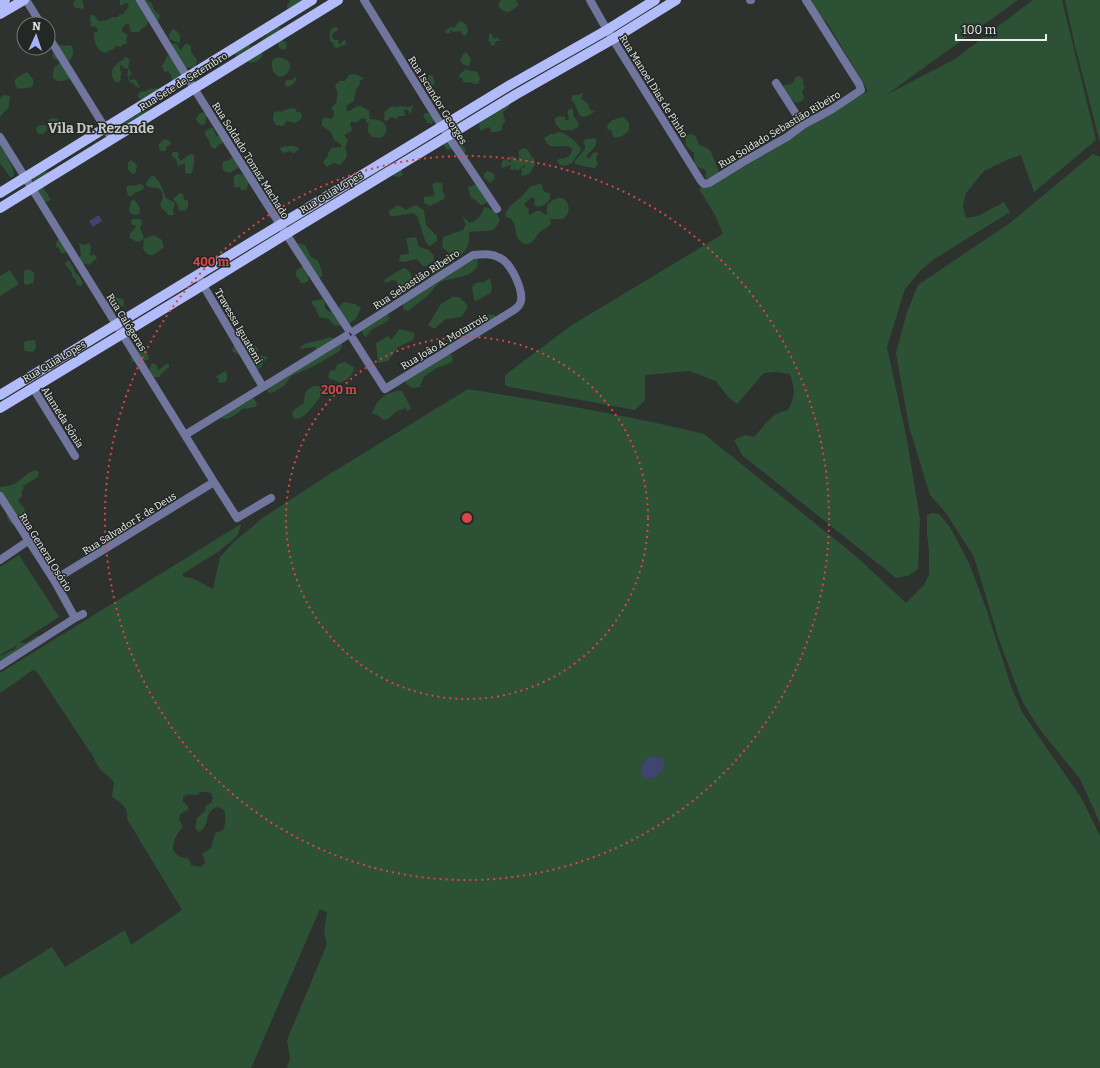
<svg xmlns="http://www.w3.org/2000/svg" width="1100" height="1068" font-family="Bitter,serif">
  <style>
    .green { fill: #2c5134; fill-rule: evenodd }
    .water { fill: #404570 }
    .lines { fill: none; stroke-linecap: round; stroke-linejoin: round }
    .minor { stroke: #70769d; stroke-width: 8 }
    .major { stroke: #b2bcfb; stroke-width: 10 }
    .ring { fill: none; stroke: #d94645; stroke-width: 2; stroke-dasharray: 2 4 }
    .labels { text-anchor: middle; stroke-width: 3; stroke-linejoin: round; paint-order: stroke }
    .street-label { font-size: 10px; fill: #ebeeec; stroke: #242825 }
    .district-label { font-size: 14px; font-weight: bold; fill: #c4c9c5; stroke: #242825 }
    .centre { fill: #d94645; stroke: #242825; stroke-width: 2 }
    .ring-label { font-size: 12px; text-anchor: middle; font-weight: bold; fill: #d94645; stroke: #242825; stroke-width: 3; stroke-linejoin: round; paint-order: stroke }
  </style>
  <rect width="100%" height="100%" fill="#2e322f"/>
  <!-- green -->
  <path class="green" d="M75,0h7l2,6 -1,3 -7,-1 -2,-2 -1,-2z
    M120,0h26c9,3 5,6 9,11 1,1 5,4 5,4l-2,7 -8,1 -2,-1 -2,4 -5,3c-2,5 -6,3 -10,3l-2,-7 -2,-2 -5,5v3l4,3 2,2 -2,2 1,5 -5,2 -1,2 -5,-1 -3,4h-3l-4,3c-7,-2 -9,-5 -11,-11 -1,-4 -1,-6 -1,-10h3l1,-2 -3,-4 -2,1 -2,-1 -1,-8 1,-3c4,0 5,2 7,6h3l2,-1 2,1 8,-4h5l1,-2 5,-1 1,-3 2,-1 2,-5 -2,-2h-2l-5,3z
    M289,0h14l-14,9 -2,-1v-3l3,-3z
    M501,0h15l2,4v2l-5,3 -4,3c-5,0 -8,-2 -11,-7z
    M808,0h210l-132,95 69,-36 78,-59h29l34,140 -62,52 -13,-37 -12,4 -25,12 -18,22 -3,13 3,12 12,-2 26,-14 6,10 -76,47 -14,12 -15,18 -18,58 20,93 13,79 -2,50 -10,7 -12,2 -154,-123 -8,-15 11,-5 9,2 13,-15 9,-8 12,-4c8,-15 7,-20 2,-36l-14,-2 -12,1 -27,31 -9,-7 -12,-16 -27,-10 -44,4v25l-10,10 -125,-23 -5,-2v-10l67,-50 151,-91 -8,-19 -16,-26 14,-8 -8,-4 1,-6 -2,-2c-12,-3 -9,-6 -10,-16l-8,-7 -1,-9 2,-2 5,-1 4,3 3,8 8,3 4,4 8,20 -5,8 154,-89 -42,-70c-7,-2 -11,-8 -11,-15h-5z
    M1065,0h35v142l-25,-96z
    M459,21c6,0 9,5 9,11l-3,4 -3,-2 -1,-3 -8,1 -2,-2 -1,3h-4l-1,-1 1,-2 5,-3 3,1z
    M279,26l3,4 -1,8 2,3 3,1 1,2 -2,6 -6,-2 -1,-5 1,-2 -17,1v-3l4,-3v-2z
    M334,27l4,1c0,3 -2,3 -5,5l-1,3 2,4h4l1,4h1l4,-4h1l1,2 -1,3 -5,1 -2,2 -4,-1 -1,-4 -3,-2c-1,-6 -1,-11 4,-14z
    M173,29c6,2 9,8 6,14l-10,-4v-5z
    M491,33l3,6 3,-2 3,2v2h-4l-2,5 -3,-1 -1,-3 -2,-1 1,-4v-3z
    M173,43l5,2 1,4 2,1 4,-6h3l3,2v6l6,8 -2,7 -10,1 -6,-11 -10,-10z
    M247,44l3,1 1,4 9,2 3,3c-1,5 -7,8 -11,9 -7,-2 -16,-5 -19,-12z
    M61,45l3,1 4,-1 4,1c3,7 0,11 -4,17l3,14c-3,4 -14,6 -18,1 -1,-3 1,-8 1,-10l7,-6v-2l-7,-1 -2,-3c2,-4 4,-6 5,-10z
    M466,52c4,4 7,9 2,14l-5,-2 -3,-3 3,-7z
    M171,56l11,18 -2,5 -5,2 -3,-1 -1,-5 -3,-4 -2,1 -2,-1 -2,-5 3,-4 1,-5z
    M125,57l3,1 2,3 -2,6 4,7 -3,2v3l2,1 2,-1 3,1 4,7 -1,1 -4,-2 -2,-3h-2l-3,-4v-2l-1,-3 1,-2v-3l-4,-1 -2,-3 -2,1v4l2,4 -2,2 1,4 -2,2h-4c-1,-2 -2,-4 -3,-6 -2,-8 6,-14 11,-16z
    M279,57l8,3 1,2 2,2c1,5 -3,11 -8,13l-5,-1 -2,-3 -2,-1c-1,-7 -4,-13 6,-15z
    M466,69l5,2h4l3,2 2,6 -2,5h-4l-4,-2 -6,1 -2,-5 -4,-1 2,-3z
    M27,72l6,7v7l-3,2c-6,-1 -13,4 -15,-4 -1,-4 -1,-2 1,-6z
    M355,74l9,4 -4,3 -1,5 -3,3c0,5 -2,8 -2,12l-8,5 1,5h2l9,-5 5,1 6,4 1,8c11,0 22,5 13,18 -10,3 -18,-2 -14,-13l-3,-2v-2l-2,-2 -4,1 -3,3h-6l-1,2 2,5 -2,4 -1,-1 -5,3 4,5 -3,7 2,6 -1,5 -6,7 -6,-2 -8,4 -3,-5 5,-6v-3l3,-5 10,-1v-3l-7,-4 -3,-8 -2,-1 -2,-2 -5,-3v-5l2,-4 7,2 2,-2 1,-5 -3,-4 5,-5 1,-3 -1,-1 2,-5 -3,-9 5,-4h5l4,-6z
    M429,75h3c2,2 2,6 3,8l-3,3 -2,-1 -3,-4z
    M799,76l4,3v5l2,3 -3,5 2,5 -1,3 -5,3 -4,-1 -2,-3 -2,1 -8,-12 3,-3 7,-1c3,-3 2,-7 7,-8z
    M294,77l3,2c-2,4 -7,8 -11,8l-1,-4 2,-3h5z
    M150,88l3,1 4,-1 2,2 1,9 -2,4h-9l-4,-5 -5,1 -2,-1v-2l1,-3 3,-2 3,1 2,-2h2z
    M428,88l3,1 6,6v4l-2,4h-2c-3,-2 -3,-3 -2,-6l-4,-4z
    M583,93l-2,6 7,4c1,5 2,9 8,7 -4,4 -14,12 -18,2 -3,-6 -1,-6 -6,-11l-1,-3 2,-3h5z
    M4,95l6,1v3l-1,2c2,8 -5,10 -9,16v-19l2,-2z
    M508,102l2,2 -1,3 -6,5 1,6 1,1v2l-3,5v4l-6,2h-4l-3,-5 -9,4 -1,-6 12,-22z
    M412,105l1,2 -3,7h-1v-3l-3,-2 -3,3 2,1v3h-8l1,2v1l-7,-2 -4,4 -3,-1v-2l1,-1 -1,-4c3,-4 6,-7 11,-7l1,2 3,-2 11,1z
    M295,108l2,4 4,1 1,4 -2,3 -5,3 -8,-2 -4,5 -7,-1 -3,-5 1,-8 9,-1 5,-2z
    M572,108l1,2v5l6,9 -1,3 -6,3h-10c-9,-5 -11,-17 3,-13v3h3l1,-2 -2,-7z
    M146,110l2,1 -4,12v4l-9,5 -3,-1 -1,3h-4l-2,-8 -3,-3 6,-7 6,1 4,-4z
    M203,112l4,3 -2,9 -4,1 -3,-2 -2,-4 3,-5z
    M425,113h3l6,6 -2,5 -5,-1 -1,-3 -3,-4z
    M623,117l6,6v7c-4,5 -10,9 -16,7l-1,-5 -1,-2h-3l-1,-2c1,-8 9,-9 16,-11z
    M54,118l4,1v4l3,5v2h-4l-1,-4 -8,-4 1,-3z
    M41,125h5l1,2c0,6 -5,9 -10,6l-1,-4 1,-2z
    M211,128h2l3,7 5,2 2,4 -1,3h-3l-4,5 -4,-2 -2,-7 -4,-5 1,-5z
    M559,132c7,1 20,11 22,18l-9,13 -7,3 -5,-1 -3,-4 2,-2c6,0 13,-3 13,-10l-4,-3c-10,-1 -19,5 -24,-8l7,-4h3z
    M596,138c2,9 -5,12 -10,18l1,2h3l3,-5 3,-1 2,1 -2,7 2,4 -3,4 -8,-1 -12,-3v-3l10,-12v-3l-2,-4 3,-3z
    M164,139l5,1 2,3 -1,2 -3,1 -1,4 -1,1h-4l-2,-4v-3z
    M459,140l7,10 -2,5 -13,-6 -4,1 -4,-6 4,-3 7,1z
    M0,144c6,10 13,20 14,31l-2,2h-2l-10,-14z
    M285,146c5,1 11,-2 14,3l-5,4h-2l-2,-2 -7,2 -3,-4v-1z
    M523,148l5,2 3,6 3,2 1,7 -6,9 -7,2 -1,-1 1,-4h-1l1,-3 4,-1 -1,-1h-2l-5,5 -3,-2 -2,1 -3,-1 1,-3v-1l-9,3 -1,-3 2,-5 4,-1 2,3h2l-1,-5 2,-1h1l4,4 2,-1v-8z
    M174,152h3l2,1 -1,4 2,4 2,-1 8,-6 4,1v8l-2,10 -4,1 -3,-1v-9h-3l-3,2h-1l-2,-7 -4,-3v-3z
    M1093,154l7,3v666l-20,-44 -39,-48 -18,-28 -24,-63 -25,-83 -28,-44 -16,-18 -21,-68 -13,-74 11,-41 11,-27 92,-62z
    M234,157l5,8 -1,3 -8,5 -6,-2 -2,-3 1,-6 6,-2 2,-2z
    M131,160l6,5 -1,5 -1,4h-2l-5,-4v-7z
    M391,163l1,4 9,2 2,6c-4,2 -6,3 -10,0v-1l-19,3 -2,-6z
    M251,164c6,1 9,9 9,14l-6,4 -10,-15z
    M41,171l7,1v12l-4,3v3l3,3 4,7 -8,3 -10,-19v-9z
    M487,171l6,2 2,5 -5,5 -3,-3 -3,-2v-4z
    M238,174l6,1 5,7 -3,8h-4l-3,-3 -4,1 -1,-4v-8z
    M152,175c9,5 10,14 14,23l9,5 -2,7 1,5h-6c-2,-5 -7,-5 -8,-11 3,-4 5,-11 -1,-15 -4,-2 -8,0 -13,-4v-2z
    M436,182l6,1 1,3 -1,5 3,4 -1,4 -14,7 -6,-3v-6l9,-1 2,-3 -1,-1 -2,-7z
    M139,184l4,1 1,3 -3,3 -5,1 -4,4h-4l-2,-9 4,-2 5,1z
    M476,184l13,16 -4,4 -4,1 -11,-9 -2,-9z
    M538,184h2l2,1 1,5 2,2 5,1v5c-1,5 -9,10 -14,8l-2,-2 1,-5 -2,-2 -2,1 -6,5v3l4,3 -1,4 2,2 6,-4h5l3,3 2,1 1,-2v-8c3,-2 5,-5 8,-6 13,-5 19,12 8,20h-13l1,5c-4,4 -9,6 -13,10 -1,1 -2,3 -3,5 -7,9 -16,5 -19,-5 -1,-4 0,-8 -3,-12 -1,-3 -4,-4 -7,-5l-1,-3 6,-9 10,-8 9,-10z
    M269,190c7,4 9,9 10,17l3,2 3,5 10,-4 9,2 2,2 -7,9 -4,2 -5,-1 -3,-4 -10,-4 -11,-17 1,-8z
    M180,193l3,1 1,5 4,2v6l-4,4 -5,-1 -1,-5 -4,-5v-2z
    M133,199h1c3,5 9,9 4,16l-7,-1 -2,-4 2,-9z
    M398,205l8,5 9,-5 9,5 2,15 11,11v5l-7,5 -4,-3 -9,-27 -4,-3 -18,3h-5l-1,-5z
    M484,207c8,1 14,6 16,13l-6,10 -25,2c1,12 -1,15 -9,25l-10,-3 -8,-7 1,-10 20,-7 3,-6 -4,-8 8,7c8,-3 12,-8 14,-16z
    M132,219h9l1,5 -2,4 4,10 -4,4 -5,-1 -5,-3v-5l4,-3 2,-4 -5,-2z
    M154,235l8,5 2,7c-8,7 -14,13 -21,2l1,-10z
    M416,237l3,10 10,3 5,6v5l-8,5h-3l-6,-7 -13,3 -5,-1 1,-6 8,-1 1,-2 -3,-13 2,-1z
    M58,239l3,1 4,6 1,5 -2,2h-3l-2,-5 -4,-2z
    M79,243l5,2 5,-2 2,4 -1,9 4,-2 3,4 -8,7 -4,-1h-5l-1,-5 2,-5z
    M297,243l8,2 6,12 7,4 4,10v5l-2,2 -12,-2 1,4 -4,3h-4l-5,-7v-5l10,-8 -4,-7 -10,-5 1,-5z
    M477,258c6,22 -28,17 -39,26 -5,4 -8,10 -13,14 -6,4 -11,8 -17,13l-5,-2 1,-11 6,-8 9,-5 13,-10 9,-6z
    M67,261h3c1,6 4,4 5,12l4,3 1,2 3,5 -2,3 -4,-1 -1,-5 -4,-4v-3l-7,-9z
    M403,268h2l6,5 1,8 -8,8 -7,-2v-6l-5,-1 -6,3 -2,-3z
    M27,269l7,3v6l-1,5 -6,2 -3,-1v-13z
    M10,270l9,14 -19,12v-20z
    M490,278l2,10 -1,5 -15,8 -2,-1 -2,-13 4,-4 8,-1z
    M454,296v1h5c10,9 11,9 2,20l-15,2 -12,10 -6,-4 13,-21z
    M114,297l9,2 1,7 -5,1 -3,7 -3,1 -7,-14 5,-2z
    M323,299l2,4v5l4,4 7,-2 8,-8 11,2 6,4c-2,3 -3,7 -5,10 -5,6 -15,9 -22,7l-5,-6 -10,-2 -4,-10 -3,-3v-3z
    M387,311l2,8 -1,2 -17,9 -5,7 -3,-2 -2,-8z
    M487,315h7l2,2 -46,28h-3v-5l3,-6 14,-5 10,-8z
    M399,329l16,4 -2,7 -15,7 -10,14 -10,2 -2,-20 12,-7 3,4z
    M330,337l5,2 7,5v2l-2,5 -28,16 -21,9 -6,9 -9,6 -5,2 -3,-1 -2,-5c11,-8 45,-29 50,-39l-2,-1 -15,2c7,-8 10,-6 19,-8 4,-1 8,-3 12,-4z
    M33,340l2,1c2,4 1,8 -2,11l-8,-1 -1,-3v-5l1,-2z
    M237,345h16l5,3v7l10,2 -5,6 -2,5 -4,1 -6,-6 -1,-10 -10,2 -8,-4 2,-5z
    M138,349l9,2 2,8 -10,4 -8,-2 1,-7z
    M450,353c9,11 -5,11 -13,15 -3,2 -8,5 -11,7 -3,3 -5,8 -6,12l-8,1 -6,-4v-5z
    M344,362l10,5c-1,11 -8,13 -17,17l2,-2 -9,-3 -2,-2 2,-6 5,-1 2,-5z
    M152,363l5,2 1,5h1c2,-3 5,-3 7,-6h3v3l-8,7 -1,3h-7l-4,-7z
    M225,371c3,4 3,8 0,11l-5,1 -2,-1 1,-4h-3l1,-2z
    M314,386h7l2,2v6c-8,8 -16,25 -29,25l-2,-5 1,-3 11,-8c1,-10 0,-12 10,-17z
    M468,389c79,13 158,26 236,45l153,123 49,46 18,-18 5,-11v-23l-2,-18v-18l6,-2 6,1 11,13 19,36 17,45 25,78 11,26 60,87 18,37v232h-813l3,-9 -3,-19 40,-96 -3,-11 3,-21 -7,-3 -69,159h-251v-89l52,-32 13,20 60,-37 6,15 51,-35 -55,-91c2,-12 -6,-16 -15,-22l2,-15c-5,-6 -12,-9 -16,-16 -4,-6 -5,-12 -10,-17l-51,-77 -4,-2 -33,23v-20l241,-149 -1,4 -3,8 -19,16 -36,22 2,3 8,1 21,11 7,-32 14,-15 30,-25 69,-45zM201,792h5l5,1 2,5 -2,5 -5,3 -1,5 -8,7 -2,10 3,4c14,-5 4,-21 20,-25l6,3c2,7 2,13 -1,20l-8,3 -4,15 -9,6 2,5 1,4 -4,4 -10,-2c-2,-8 -3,-6 -10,-8 -3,-1 -6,-4 -8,-7 1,-12 2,-14 10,-23l-4,-8 1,-5 9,-5 -2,-4 -4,-3v-5l4,-3 10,1z
    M397,391h5l9,17 -2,2 -3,1v-3l-9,3 -8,7 -5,2 -7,-5 -5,-1c4,-13 11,-20 25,-23z
    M253,398c3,3 5,6 3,9l-14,2 -4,4 -11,6 -6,-1 -2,-2 21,-12 5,-1 4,-3z
    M36,470l3,2 -1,5 -15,9 1,2 -2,2v6l-4,4c2,5 4,4 6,8 3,5 1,8 5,14l-1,8 -6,1 -13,-9 -2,-5 1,-8 -8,-14v-8c5,-1 12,-1 16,-4 6,-4 13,-12 20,-13z
    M19,555l40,62 -40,26h7l10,-7h3l-39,27v-7c6,-1 8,-5 14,-6l3,-5 -17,10v-88z"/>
  <!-- water -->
  <path class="water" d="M99,215l3,6 -9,6 -4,-6z
    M653,756l9,2c8,12 -7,23 -18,20 -6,-10 -2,-18 9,-22z"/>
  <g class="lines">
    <!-- minor -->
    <path class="minor" d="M26,0l15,24
      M140,0c67,111 137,221 208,329
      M364,0l84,136 49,73
      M590,0l17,30 94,151 3,3 5,-1 34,-21 44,-25 16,-12 28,-15 30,-20 -2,-6 -53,-84
      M750,0h1
      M48,36l64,103
      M776,83l27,42
      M0,137l214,345 23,36 34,-20
      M198,275l5,10 60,102
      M353,339l32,50 129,-79c3,-2 6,-5 7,-9 2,-12 -10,-38 -21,-43 -9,-5 -17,-4 -27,-3l-119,76
      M33,388l42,68
      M185,435l161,-99
      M0,496l54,84 21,38
      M0,560l28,-19
      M54,580l160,-98
      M0,666l75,-48 8,-4"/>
    <!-- major -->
    <path class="major" d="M0,3l5,-3
      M0,14l24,-14
      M0,193l312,-193
      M0,208l338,-208
      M0,395l510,-310 97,-55 48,-30
      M0,408l203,-123 83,-51 229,-139 98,-56 63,-39"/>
  </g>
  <!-- distance rings -->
  <g class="ring">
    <circle cx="467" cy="518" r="181"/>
    <circle cx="467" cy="518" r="362"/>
  </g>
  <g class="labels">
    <!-- street labels -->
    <g class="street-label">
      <text transform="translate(183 81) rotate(-32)" y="4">Rua Sete de Setembro</text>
      <text transform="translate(654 86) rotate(58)" y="4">Rua Manoel Dias de Pinho</text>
      <text transform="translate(438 100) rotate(58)" y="4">Rua Iscandor Georges</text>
      <text transform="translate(779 129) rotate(-31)" y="4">Rua Soldado Sebastião Ribeiro</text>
      <text transform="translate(251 160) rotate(58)" y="4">Rua Soldado Tomaz Machado</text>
      <text transform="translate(331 192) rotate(-31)" y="4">Rua Guia Lopes</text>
      <text transform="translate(416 279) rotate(-33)" y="4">Rua Sebastião Ribeiro</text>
      <text transform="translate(127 322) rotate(58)" y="4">Rua Calógeras</text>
      <text transform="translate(239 326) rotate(60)" y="4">Travessa Iguatemi</text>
      <text transform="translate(444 341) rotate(-31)" y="4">Rua João A. Motarrois</text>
      <text transform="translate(54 361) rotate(-31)" y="4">Rua Guia Lopes</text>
      <text transform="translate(63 417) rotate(58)" y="4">Alameda Sônia</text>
      <text transform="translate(129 523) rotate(-32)" y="4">Rua Salvador F. de Deus</text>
      <text transform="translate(46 552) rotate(58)" y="4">Rua General Osório</text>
    </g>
    <!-- district labels -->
    <g class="district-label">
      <text x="101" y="133">Vila Dr. Rezende</text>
    </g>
  </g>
  <circle cx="467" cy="518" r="6" class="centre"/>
  <g class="ring-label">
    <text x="211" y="266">400 m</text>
    <text x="339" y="394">200 m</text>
  </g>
  <!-- north arrow -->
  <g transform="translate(36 36) rotate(3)"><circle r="19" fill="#242825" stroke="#747775"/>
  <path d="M0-3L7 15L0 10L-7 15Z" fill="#a6b1fc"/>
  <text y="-6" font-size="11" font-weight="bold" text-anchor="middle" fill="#ebeeec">N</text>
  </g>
  <!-- scale -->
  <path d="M956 34v6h90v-6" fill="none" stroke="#ebeeec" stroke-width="2"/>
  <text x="962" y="34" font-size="12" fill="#ebeeec" stroke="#242825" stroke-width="3" paint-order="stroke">100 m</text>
</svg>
